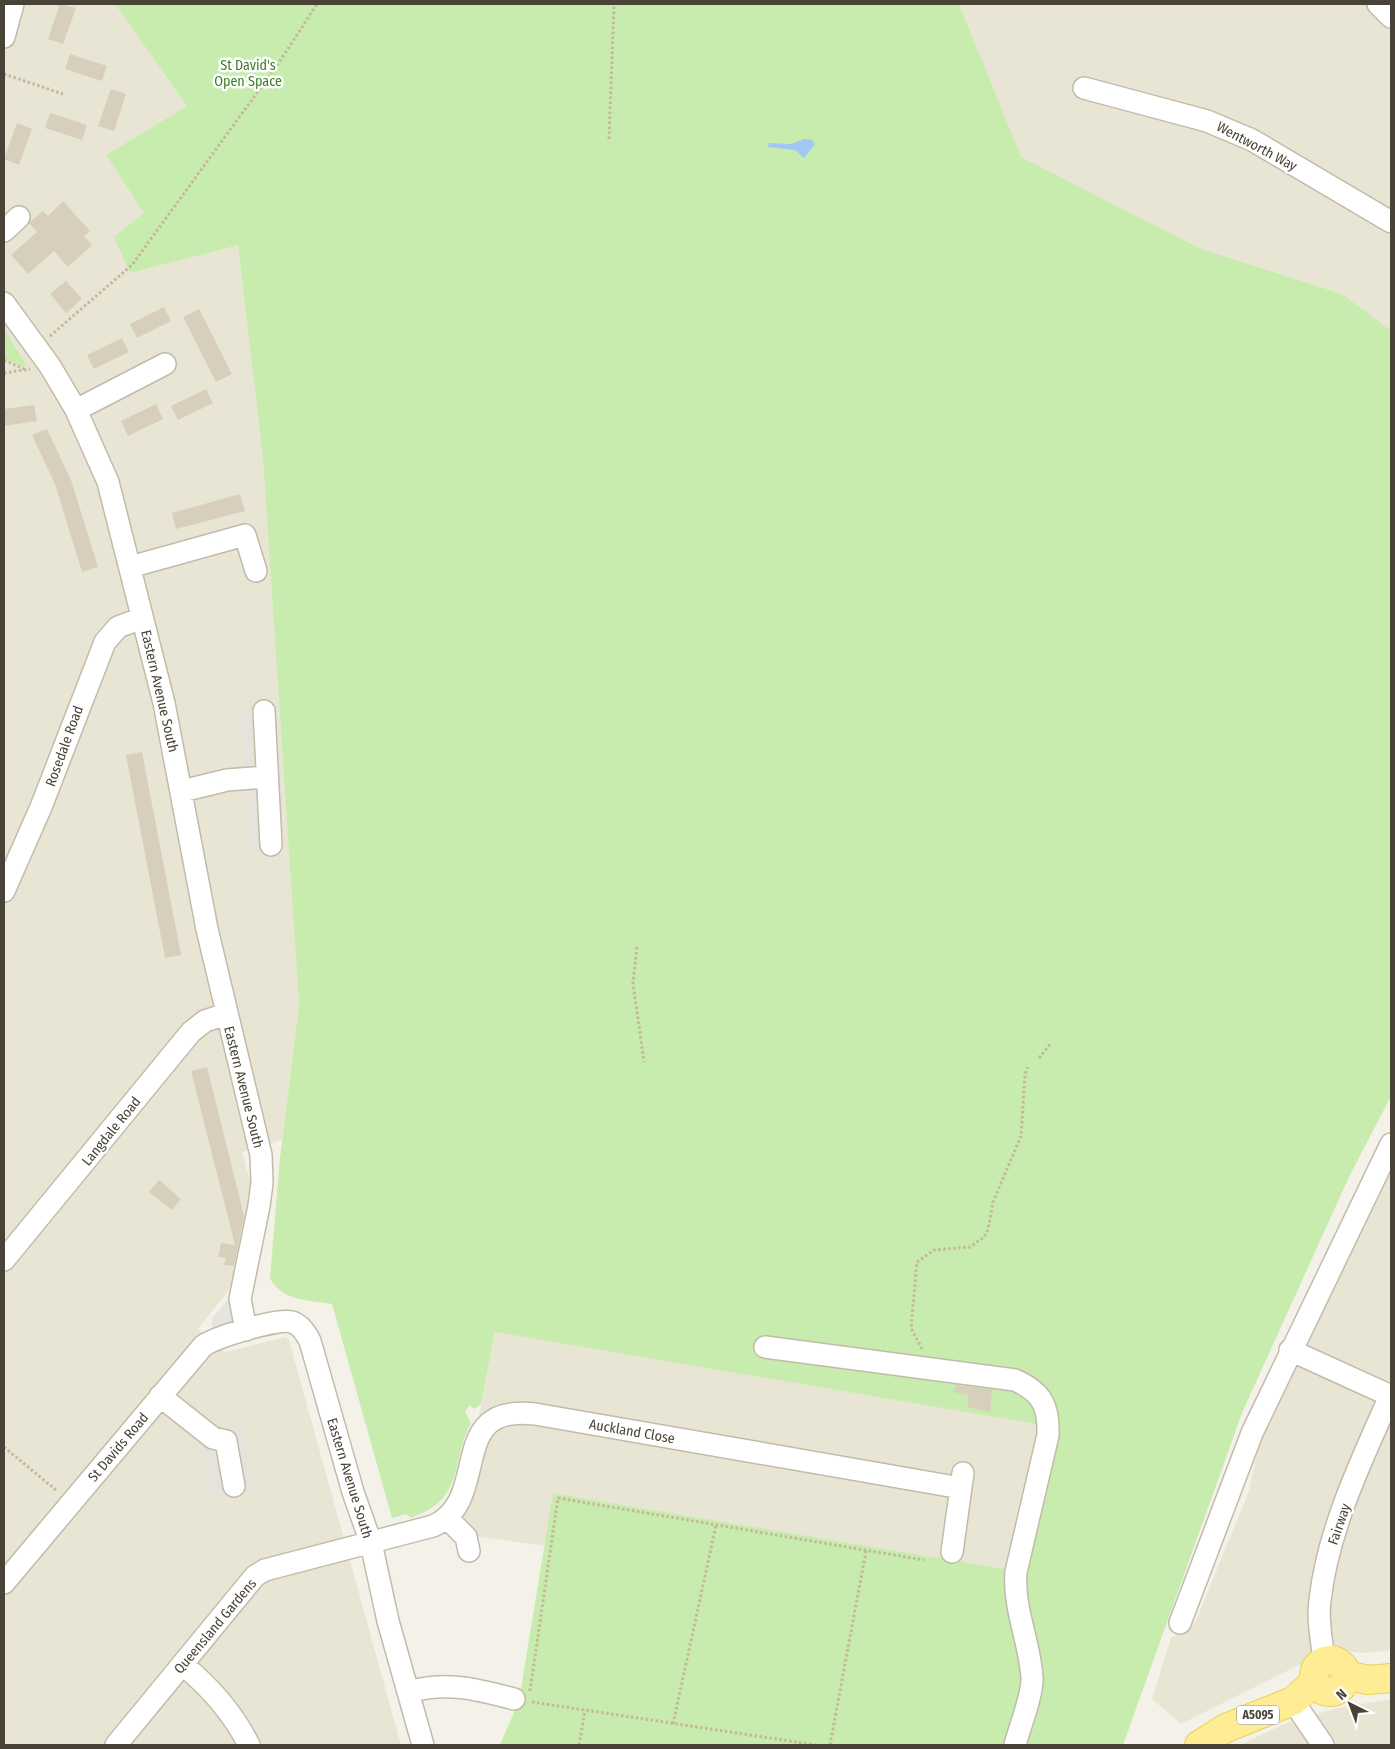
<svg xmlns="http://www.w3.org/2000/svg" width="1395" height="1749" font-family="'Fira Sans Condensed',sans-serif">
  <style>
    .residential { fill: #e9e5d5 }
    .industrial { fill: #e7e3dc }
    .green { fill: #c8ebae }
    .parking { fill: #e5e4e0 }
    .water { fill: #a1c8f4 }
    .building { fill: #d7cfbc }
    .lines { fill: none; stroke-linecap: round; stroke-linejoin: round }
    .minor-casing { stroke: #c1bba9; stroke-width: 24 }
    .major-casing { stroke: #e9d060; stroke-width: 30 }
    .path { stroke: #c3b99a; stroke-width: 3; stroke-dasharray: 2.5 2.5; stroke-linecap: butt }
    .minor { stroke: #fff; stroke-width: 21 }
    .major { stroke: #ffed96; stroke-width: 28 }
    .labels { text-anchor: middle; stroke-width: 5; stroke-linejoin: round; paint-order: stroke }
    .shield { fill: #fff; stroke: #7f7b72; stroke-width: 1 }
    .shield-label { font-size: 12px; font-weight: bold; fill: #484336 }
    .park-label { font-size: 14px; fill: #3d7d26; stroke: #fff }
    .street-label { font-size: 14px; fill: #484336; stroke: #fff }
  </style>
  <rect width="100%" height="100%" fill="#f4f2e8"/>
  <!-- residential -->
  <path class="residential" d="M4,4h111l72,102 -81,49 38,58 -14,60 108,-29 25,216 36,545 -17,135 -40,12 9,33v19l-15,77 -38,48 27,23 60,-15 4,3 112,405h-397z
    M959,4h432v329l-49,-39 -143,-46 -179,-91z
    M1391,1159v491l-24,3 -38,-3 -148,74 -29,-25 19,-61 24,-15 54,-132 12,-58z
    M495,1332l542,91v24l-33,122 -450,-76 -9,53 -71,-10 -15,-15z
    M1391,1699v46h-151l44,-21 54,-16z"/>
  <!-- industrial -->
  <path class="industrial" d="M270,707l9,144 -30,2 -9,-144z
    M243,1427l13,62 -43,9 -13,-64z"/>
  <!-- green -->
  <path class="green" d="M115,4h844l62,153 178,91 143,46 48,36 1,766 -42,81 -107,236 -119,332h-623l19,-44 34,-208 451,76 33,-122v-23l-542,-92 -14,72 -7,5 -4,-4 -5,6 6,12c-22,43 -5,75 -60,95l-5,-4 -14,4 -60,-214c-23,-4 -51,-3 -62,-26l10,-120 19,-153 -36,-545 -25,-215 -108,28 -16,-36 30,-24 -38,-58 81,-49z
    M4,330l22,34 -2,3 -20,-8z"/>
  <!-- parking -->
  <path class="parking" d="M232,1295v28l-20,5v-10z"/>
  <!-- water -->
  <path class="water" d="M804,139l8,1 3,4 -11,14 -9,-8 -27,-3 1,-4 22,1z"/>
  <!-- building -->
  <path class="building" d="M60,4l16,4 -13,36 -15,-5z
    M70,54l37,12 -5,15 -37,-12z
    M111,89l15,5 -12,37 -16,-5z
    M50,113l37,12 -5,15 -37,-12z
    M17,123l15,6 -13,36 -15,-6z
    M63,201l27,30 -6,5 8,9 -24,22 -14,-16 -26,23 -17,-19 26,-23 -8,-9 1,-1 13,-11 5,5z
    M66,281l16,18 -16,14 -16,-19z
    M164,307l7,14 -34,17 -7,-14z
    M199,309l33,65 -16,8 -33,-65z
    M122,338l7,14 -35,17 -7,-14z
    M206,389l7,14 -35,17 -7,-14z
    M156,404l7,15 -35,17 -7,-15z
    M34,405l3,16 -33,5v-17z
    M47,429l24,51 27,87 -16,5 -27,-88 -23,-49z
    M240,494l5,17 -69,18 -4,-16z
    M142,752l39,203 -16,3 -39,-203z
    M207,1067l37,149 -10,50 -10,-1 2,-7 -8,-1 3,-14 14,2 -44,-174z
    M159,1180l22,19 -9,11 -23,-18z
    M956,1385l36,5 -2,22 -22,-5v-12l-14,-3z"/>
  <g class="lines">
    <defs>
      <path id="minor" d="M1378,4l13,13
        M4,37l9,-33
        M1084,88l123,33 45,19 139,82
        M4,231l15,-14
        M4,303l46,63 26,44 32,72 56,221 43,226 54,226 1,28 -3,23 -19,93 6,31
        M76,410l89,-46
        M130,567l115,-32 11,36
        M264,711l7,134
        M182,791l45,-11 40,-3
        M4,891l37,-84 64,-165 13,-15 24,-9
        M4,1260l187,-228 14,-11 21,-7
        M765,1347l250,33c27,12 34,26 33,55l-32,137c-3,37 14,70 16,106 1,16 -13,51 -17,67
        M1290,1350l101,46
        M160,1396l53,42 13,3 8,45
        M447,1518l19,19 3,14
        M952,1552l11,-79
        M4,1583l199,-237c13,-9 74,-28 89,-24 9,3 14,11 18,19l43,151 18,51 17,78 35,124
        M1180,1623l72,-190 139,-289
        M1324,1661c-2,-20 -7,-41 -4,-61 8,-71 42,-141 71,-206
        M183,1665c27,22 50,48 66,80
        M408,1692c37,-11 69,-3 106,7
        M1293,1701l30,44
        M116,1745l139,-169 10,-6 168,-44c60,-26 11,-123 102,-112l426,74"/>
      <path id="major" d="M1314 1676a16 16 0 1 1 32 0a16 16 0 1 1-32 0Z
        M1346,1675l22,5 23,-2
        M1199,1745l27,-17 67,-27 21,-19"/>
    </defs>
    <!-- minor casing -->
    <use href="#minor" class="minor-casing"/>
    <!-- major casing -->
    <use href="#major" class="major-casing"/>
    <!-- path -->
    <path class="path" d="M4,74l59,20
      M609,139l5,-135
      M50,336l82,-71 148,-204 37,-57
      M4,360l20,9
      M4,373l26,-4
      M637,947l-4,36 11,79
      M1039,1058l12,-15
      M922,1349l-11,-21 6,-66 17,-12 36,-3 14,-10 4,-7 5,-28 28,-66 4,-62 3,-7
      M4,1447l53,44
      M530,1691l28,-193 366,62
      M532,1702l284,43
      M673,1724l43,-199
      M579,1745l6,-35
      M830,1745l36,-194"/>
    <!-- minor -->
    <use href="#minor" class="minor"/>
    <!-- major -->
    <use href="#major" class="major"/>
  </g>
  <g class="labels">
    <!-- shield labels -->
    <rect class="shield" x="1237" y="1705.5" width="42" height="19" rx="4"/>
    <g class="shield-label">
      <text x="1258" y="1719">A5095</text>
    </g>
    <!-- park labels -->
    <g class="park-label">
      <text x="248" y="70">St David's<tspan x="248" dy="16">Open Space</tspan></text>
    </g>
    <!-- street labels -->
    <g class="street-label">
      <text transform="translate(1257 146) rotate(28)" y="5">Wentworth Way</text>
      <text transform="translate(160 691) rotate(77)" y="5">Eastern Avenue South</text>
      <text transform="translate(64 746) rotate(-70)" y="5">Rosedale Road</text>
      <text transform="translate(244 1087) rotate(76)" y="5">Eastern Avenue South</text>
      <text transform="translate(111 1131) rotate(-51)" y="5">Langdale Road</text>
      <text transform="translate(632 1431) rotate(10)" y="5">Auckland Close</text>
      <text transform="translate(118 1447) rotate(-50)" y="5">St Davids Road</text>
      <text transform="translate(350 1478) rotate(73)" y="5">Eastern Avenue South</text>
      <text transform="translate(1339 1524) rotate(-71)" y="5">Fairway</text>
      <text transform="translate(215 1626) rotate(-50)" y="5">Queensland Gardens</text>
    </g>
  </g>
  <!-- border -->
  <rect width="1395" height="1749" fill="none" stroke="#484336" stroke-width="10"/>
  <!-- north arrow -->
  <g transform="translate(1350 1704) rotate(318)" stroke="#ffffff" stroke-width="4" paint-order="stroke">
  <path d="M0-4L9 19L0 12L-9 19Z" fill="#484336"/>
  <text y="-8" font-size="14" font-weight="bold" text-anchor="middle" fill="#484336">N</text>
  </g>
</svg>
